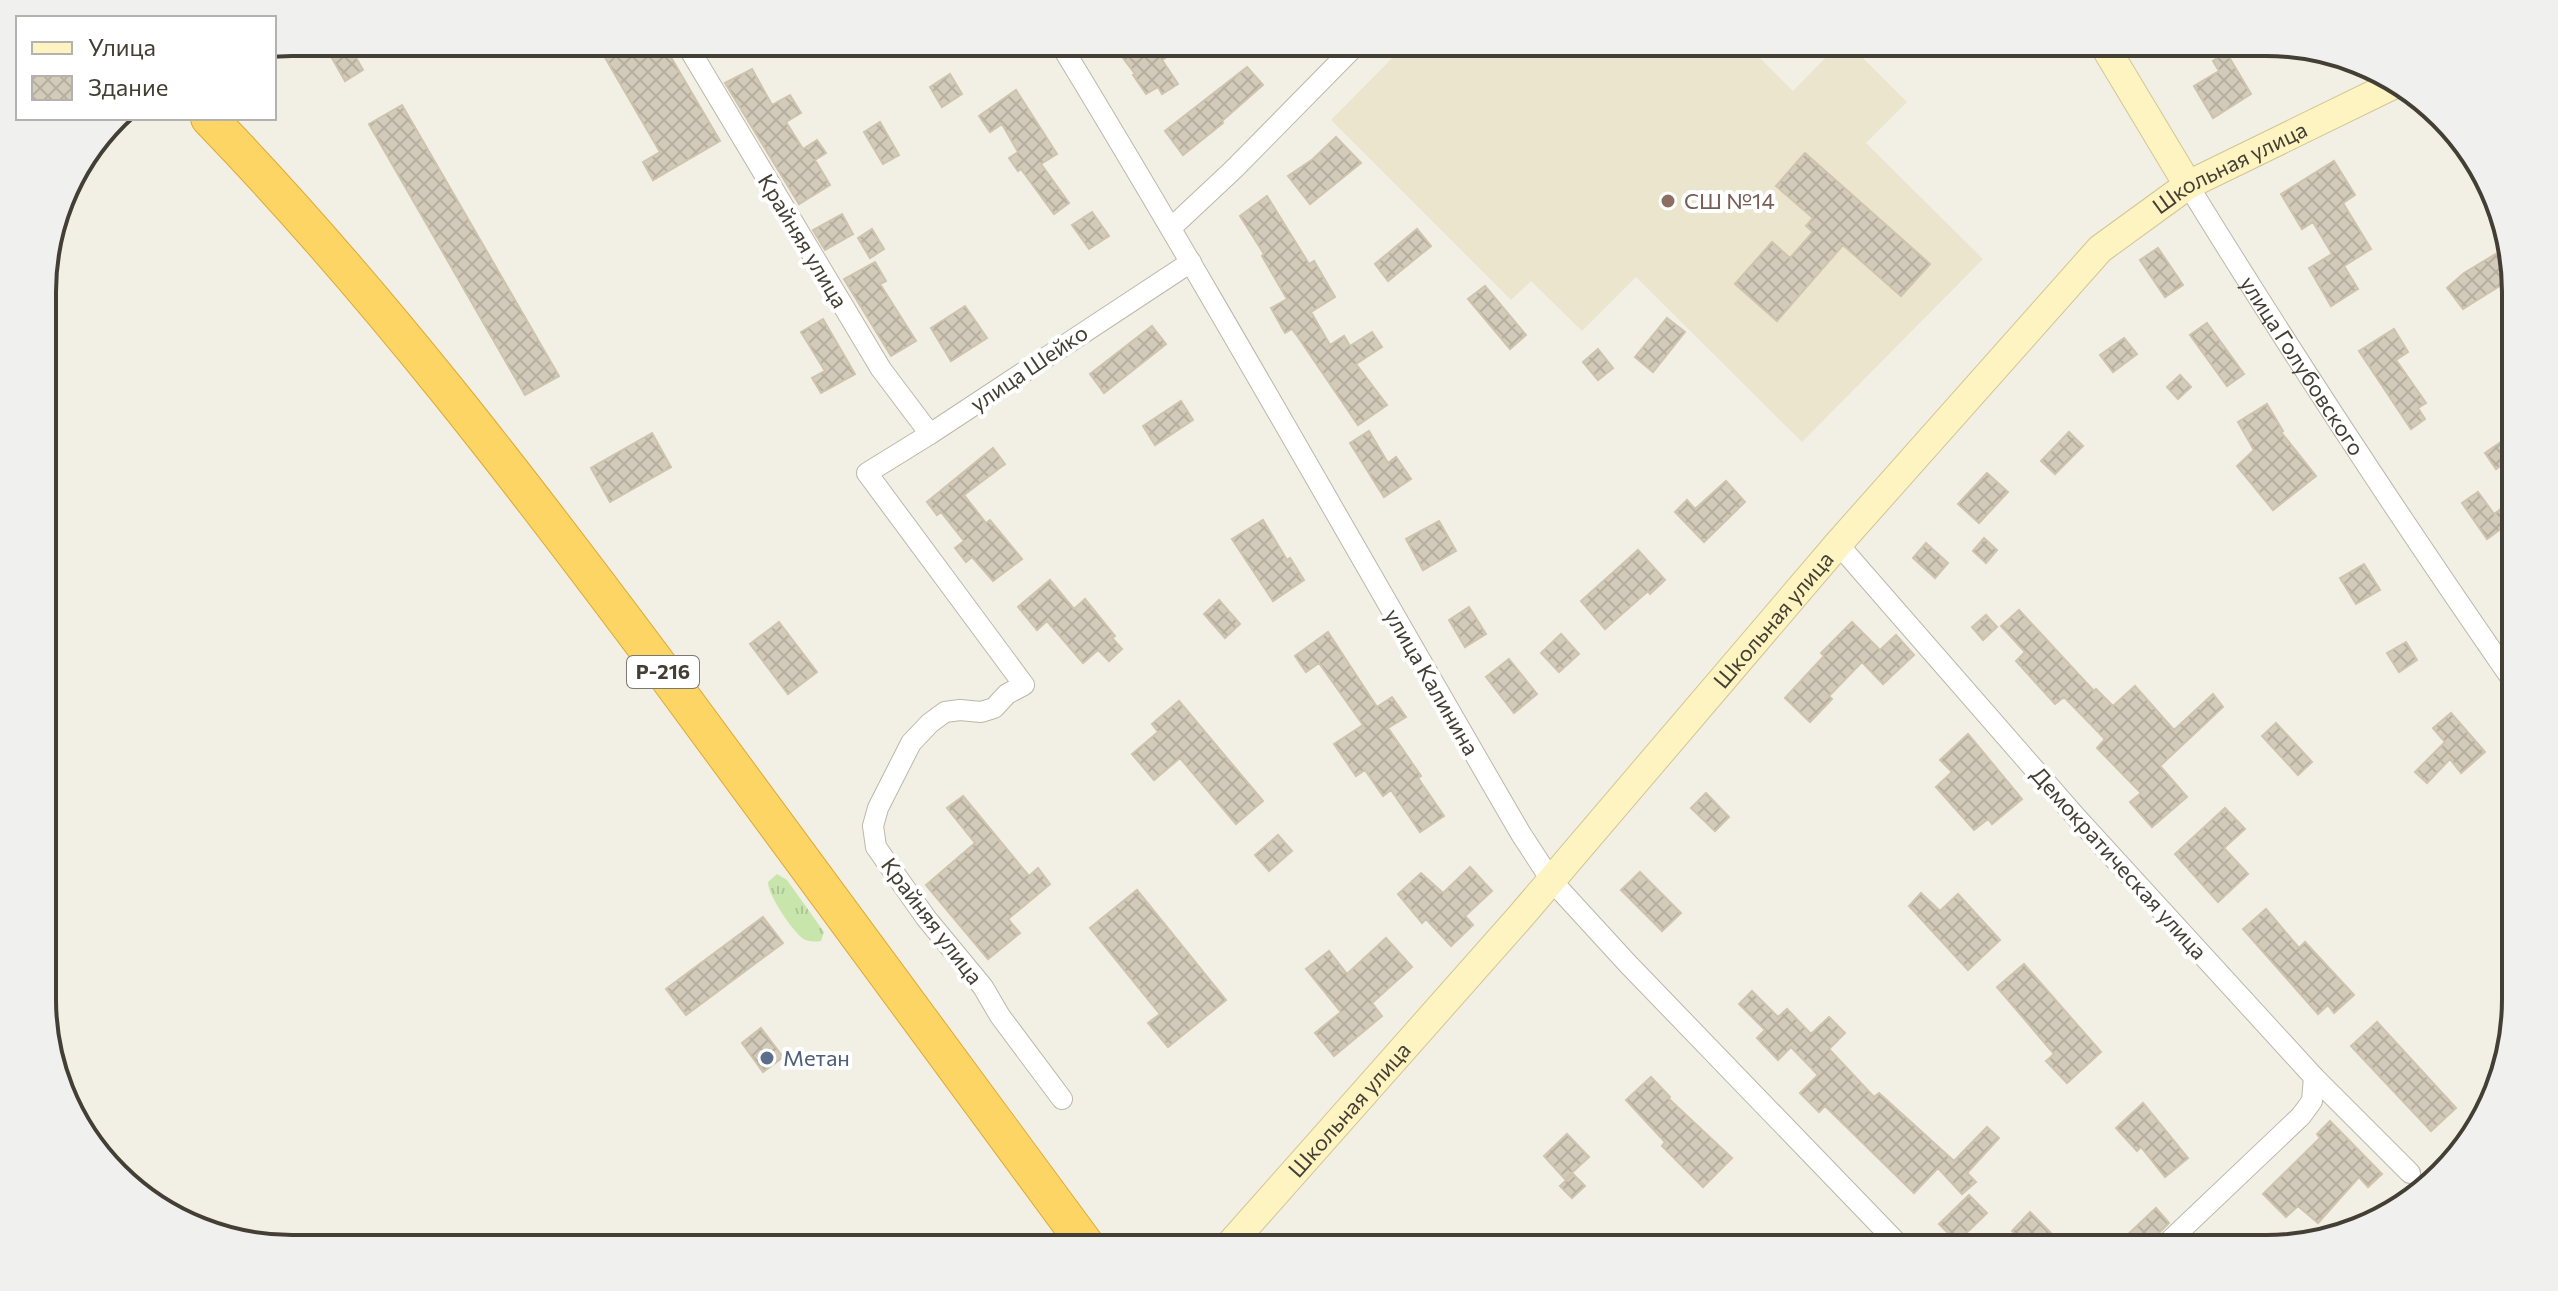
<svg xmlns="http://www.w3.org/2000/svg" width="2558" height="1291" font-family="Commissioner,sans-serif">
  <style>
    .education { fill: #ebe5ce }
    .grass { fill: url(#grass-tufts) }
    .building { fill: url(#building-cross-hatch); stroke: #cec3ad; stroke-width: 2 }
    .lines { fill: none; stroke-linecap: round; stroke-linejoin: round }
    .street-casing { stroke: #bdb7a7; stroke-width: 22 }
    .secondary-casing { stroke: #d2c694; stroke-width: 30 }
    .highway-casing { stroke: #dcaa34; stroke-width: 38 }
    .street { stroke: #fff; stroke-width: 20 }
    .secondary { stroke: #fef4c2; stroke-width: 28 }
    .highway { stroke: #fdd564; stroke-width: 36 }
    .education-dot { fill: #8d6e63; stroke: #fff; stroke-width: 3 }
    .service-dot { fill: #5c6f8a; stroke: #fff; stroke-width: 3 }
    .labels { text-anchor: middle; stroke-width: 8; stroke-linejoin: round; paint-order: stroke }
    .shield { fill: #fff; stroke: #7c7971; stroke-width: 2 }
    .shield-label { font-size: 20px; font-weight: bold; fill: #443f34 }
    .street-label { font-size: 22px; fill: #443f34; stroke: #fff }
    .education-label { font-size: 22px; fill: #785e54; stroke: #fff; text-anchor: start }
    .service-label { font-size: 22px; fill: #4e5e75; stroke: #fff; text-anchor: start }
    .rim { fill: none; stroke: #443f34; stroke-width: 4 }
  </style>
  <defs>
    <pattern id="grass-tufts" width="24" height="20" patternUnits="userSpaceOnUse" patternTransform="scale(2)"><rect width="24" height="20" fill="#c8e6ac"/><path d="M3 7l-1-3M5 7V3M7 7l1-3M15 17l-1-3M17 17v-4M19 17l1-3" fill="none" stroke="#adc695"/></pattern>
    <pattern id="building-cross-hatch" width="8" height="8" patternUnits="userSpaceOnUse" patternTransform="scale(2)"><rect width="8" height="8" fill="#d3cbb9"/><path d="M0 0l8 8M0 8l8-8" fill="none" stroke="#b6afa0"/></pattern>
  </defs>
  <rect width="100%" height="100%" fill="#f2efe4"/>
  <!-- education -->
  <path class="education" d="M1408,42h336l49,49 48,-49h6l60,60 -41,41 117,116 -181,183 -166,-165 -54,54 -51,-50 -20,19 -180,-180z"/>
  <!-- grass -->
  <path class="grass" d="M777,874l10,6 37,52 -3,9c-7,1 -13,1 -19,-3 -11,-9 -34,-43 -34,-56z"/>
  <!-- building -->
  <path class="building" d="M323,42h24l16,28 -18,11z
    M596,42h66l58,99 -67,39 -10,-18 17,-10z
    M1111,42h79l-28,18 16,24 -16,10 -4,-7 -12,7 -13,-19 2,-1z
    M2226,52l25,42 -38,24 -19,-32 25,-15 -6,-10z
    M1247,67l16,18 -41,36 1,2 -40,32 -18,-24z
    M752,69l20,36 18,-10 11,18 -15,9 17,27 14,-9 9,13 -11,7 15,25 -31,19 -74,-121z
    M950,74l12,20 -20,13 -12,-20z
    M1016,90l41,64 -16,10 28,39 -15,11 -33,-45 -3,2 -9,-13 9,-6 -16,-28 -12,8 -11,-16z
    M402,105l157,271 -34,19 -156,-271z
    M880,122l19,33 -16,9 -19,-32z
    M1336,137l25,26 -51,41 -22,-28 25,-17z
    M1805,153l125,111 -29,32 -58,-51 -66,76 -42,-37 37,-42 18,16 23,-26 -7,-6 7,-8 -37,-32z
    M2334,161l21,34 -12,8 28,46 -27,17 14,23 -27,17 -22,-38 23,-14 -19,-32 -11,7 -21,-35z
    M1267,196l42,68 5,-3 21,36 -24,15 19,33 14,-9 6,10 22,-14 10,15 -26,17 31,41 -29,20 -60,-88 -6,-8 -7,4 -14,-25 16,-9 -25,-43 2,-2 -24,-38z
    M1092,212l17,24 -20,13 -17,-24z
    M842,214l11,20 -28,16 -12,-20z
    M872,229l12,20 -14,9 -12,-20z
    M1417,229l14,17 -43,35 -13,-17z
    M2509,246l5,14v17l-51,32 -16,-21 17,-15z
    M2158,248l25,37 -18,12 -25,-37z
    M875,262l11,19 -6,3 36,57 -25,15 -47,-77z
    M1485,286l41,49 -16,14 -42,-50z
    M965,306l22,32 -36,23 -20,-33z
    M1667,318l18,14 -32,40 -18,-15z
    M823,319l32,55 -34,19 -9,-15 13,-7 -24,-39z
    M2207,323l37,51 -17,12 -37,-51z
    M1152,326l14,18 -62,49 -14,-19z
    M2394,329l14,23 -12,8 30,43 -8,5 7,11 -14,10 -52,-78z
    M2124,338l13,16 -24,18 -13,-17z
    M1598,349l15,19 -15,12 -15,-18z
    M2180,375l11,12 -13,12 -11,-12z
    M1181,401l12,19 -38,25 -12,-19z
    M2267,404l16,27 -2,1 35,44 -43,34 -36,-44 17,-16 -16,-28z
    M1369,431l19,32 8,-6 15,22 -27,18 -34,-54z
    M2069,432l14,14 -28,28 -14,-13z
    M652,433l19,34 -61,35 -19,-34z
    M2514,433v23l-18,13 -11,-16z
    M993,448l12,16 -41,31 22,28 4,-3 32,39 -29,22 -21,-24 -6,5 -11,-14 9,-7 -23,-29 -4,3 -10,-13z
    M1987,473l21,19 -29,31 -21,-19z
    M1726,481l19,21 -41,40 -29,-30 12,-12 8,9z
    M2478,492l16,22 11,-8 9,13 -27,20 -25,-36z
    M1263,520l24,40 3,-2 14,22 -31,21 -41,-62z
    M1439,521l17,30 -33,19 -17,-31z
    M1984,538l13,12 -11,13 -13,-12z
    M1926,543l22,20 -13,15 -22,-20z
    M1638,550l27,30 -15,14 -2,-3 -43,38 -24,-28z
    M2364,564l16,26 -24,14 -16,-26z
    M1050,580l24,29 11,-10 30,37 -3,2 10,11 -13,12 -11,-11 -15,13 -36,-42 -10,9 -19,-23z
    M1219,600l21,24 -15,14 -21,-24z
    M1469,607l17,27 -21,13 -16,-27z
    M2019,610l75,81 2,-2 17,17 22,-20 39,44 39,-36 10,13 -63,59 27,31 -35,30 -22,-25 11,-9 -44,-45 8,-9 -41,-42 -9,7 -39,-43 9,-9 -24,-26z
    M1986,615l11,12 -14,13 -11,-13z
    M779,622l38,50 -29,22 -38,-50z
    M1852,622l28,28 16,-15 18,20 -31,29 -21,-22 -33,34 3,3 -22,23 -25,-24 39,-42 -3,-3z
    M1328,632l49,75 15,-10 14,20 -18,11 33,48 -3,2 26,38 -24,16 -29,-42 -8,6 -18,-26 -9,6 -22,-32 29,-19 -44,-62 -13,9 -11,-16z
    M1561,634l18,20 -20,18 -18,-19z
    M2406,642l11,18 -18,12 -12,-19z
    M1509,659l28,35 -23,19 -28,-36z
    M1179,701l84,100 -27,23 -56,-66 -26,22 -22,-26 26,-22 -6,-8z
    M2451,713l34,39 -24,21 -11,-14 -23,24 -12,-11 30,-30 -12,-14z
    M2276,723l36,39 -14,13 -36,-39z
    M1968,734l54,65 -30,25 -4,-5 -14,11 -38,-43 16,-15 -12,-12z
    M1706,793l23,24 -14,14 -24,-23z
    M963,796l66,80 9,-8 12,16 -42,35 12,14 -32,26 -62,-74 49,-42 -28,-35z
    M2225,808l20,21 -21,19 24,26 -30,28 -43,-48z
    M1278,835l14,16 -23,20 -14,-16z
    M1470,867l22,24 -27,25 8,9 -22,21 -25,-27 -4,4 -24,-29 23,-21 22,20z
    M1640,872l41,41 -19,18 -41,-41z
    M1137,890l89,110 -58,47 -20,-24 12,-9 -70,-86z
    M1921,893l19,18 18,-17 42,46 -32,30 -59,-64z
    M2266,909l33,39 6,-6 49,53 -20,18 -6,-8 -10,9 -75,-85z
    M763,917l20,26 -97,72 -20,-26z
    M1386,938l26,29 -40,36 10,13 -48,40 -19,-23 26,-21 -35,-43 23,-18 18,23z
    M2024,964l77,88 -34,31 -21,-22 8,-7 -57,-67z
    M1752,991l26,26 9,-8 24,25 18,-17 16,16 -16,16 45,48 5,-4 75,68 33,-34 12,11 -32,35 9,9 -14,12 -24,-26 -24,25 -89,-87 -6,6 -19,-19 18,-18 -27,-28 -13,13 -21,-22 8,-8 -26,-26z
    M2377,1022l79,86 -25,23 -80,-85z
    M761,1028l22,29 -20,15 -21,-29z
    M1651,1077l19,20 -1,2 63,59 -29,29 -41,-41 3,-4 -39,-42z
    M2143,1103l45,55 -23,19 -24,-30 -4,4 -21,-23z
    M2330,1121l52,53 -14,13 -9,-10 -41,46 -20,-17 -12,11 -23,-23 57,-56 -3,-4z
    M1567,1134l22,23 -24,22 -21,-23z
    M1573,1174l12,12 -13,12 -12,-12z
    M1969,1195l18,18 -30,29 -18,-18z
    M2156,1208l13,15 -26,26h-11l-9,-10z
    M2030,1212l21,21 -15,16h-6l-18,-18z"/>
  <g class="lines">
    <defs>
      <g id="street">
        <path d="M685,42l196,327 49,65"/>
        <path d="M1059,42c159,261 308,528 462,792l30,46 77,84 275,285"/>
        <path id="s1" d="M2188,185c104,169 214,336 327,499"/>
        <path d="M1171,228l63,-59 125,-127"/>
        <path d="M1838,544l239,274 237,259 96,96"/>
        <path d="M1062,1099l-62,-83 -17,-29 -57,-69 -50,-71 -3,-21 5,-18 33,-65 19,-20 15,-11 15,-2 21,2 13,-4 13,-14 17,-9 -157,-212 63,-39 261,-172"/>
        <path d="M2161,1249l140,-133 11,-15 2,-24"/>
      </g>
      <g id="secondary">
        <path d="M2102,42l86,143"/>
        <path id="s2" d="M1226,1249l294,-332 318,-373 262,-295 88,-64 207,-101"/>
      </g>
      <path id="highway" d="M209,118c167,173 313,364 457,557 142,190 282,382 423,574"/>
    </defs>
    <!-- street casing -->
    <use href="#street" class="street-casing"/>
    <!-- secondary casing -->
    <use href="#secondary" class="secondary-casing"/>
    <!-- highway casing -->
    <use href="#highway" class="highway-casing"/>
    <!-- street -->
    <use href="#street" class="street"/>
    <!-- secondary -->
    <use href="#secondary" class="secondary"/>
    <!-- highway -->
    <use href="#highway" class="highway"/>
  </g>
  <!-- markers -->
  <circle class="education-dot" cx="1668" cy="201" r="8"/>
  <circle class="service-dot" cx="767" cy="1058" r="8"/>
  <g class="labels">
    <!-- shield labels -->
    <rect class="shield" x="627" y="656" width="72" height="32" rx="6"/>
    <g class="shield-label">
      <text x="663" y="679">Р-216</text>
    </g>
    <!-- street labels -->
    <g class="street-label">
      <text dy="8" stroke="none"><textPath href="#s2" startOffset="1482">Школьная улица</textPath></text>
      <text transform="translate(803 241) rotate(59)" y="8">Крайняя улица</text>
      <text dy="8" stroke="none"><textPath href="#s1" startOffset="214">улица Голубовского</textPath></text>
      <text transform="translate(1029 368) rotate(-34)" y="8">улица Шейко</text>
      <text dy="8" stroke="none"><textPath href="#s2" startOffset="834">Школьная улица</textPath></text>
      <text transform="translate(1432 682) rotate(60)" y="8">улица Калинина</text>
      <text transform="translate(2119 863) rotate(48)" y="8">Демократическая улица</text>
      <text transform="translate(932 921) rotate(53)" y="8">Крайняя улица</text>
      <text dy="8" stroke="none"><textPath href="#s2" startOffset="186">Школьная улица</textPath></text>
    </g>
    <!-- education labels -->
    <g class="education-label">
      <text x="1684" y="209">СШ №14</text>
    </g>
    <!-- service labels -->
    <g class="service-label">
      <text x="783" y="1066">Метан</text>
    </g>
  </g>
  <!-- crop -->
  <path d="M0 0H2558V1291H0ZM292 56H2266A236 236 0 0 1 2502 292V999A236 236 0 0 1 2266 1235H292A236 236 0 0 1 56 999V292A236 236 0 0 1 292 56Z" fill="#f0f0ef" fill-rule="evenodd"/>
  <path class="rim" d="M292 56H2266A236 236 0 0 1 2502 292V999A236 236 0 0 1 2266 1235H292A236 236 0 0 1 56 999V292A236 236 0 0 1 292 56Z"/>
  <!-- legend -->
  <rect x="16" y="16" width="260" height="104" fill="#ffffff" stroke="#b4b2ae" stroke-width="2"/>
  <rect x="32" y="42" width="40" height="12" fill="#fef4c2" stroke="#b4b2ae" stroke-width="2"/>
  <text x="88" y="56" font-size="24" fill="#443f34">Улица</text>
  <rect x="32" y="76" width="40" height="24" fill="url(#building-cross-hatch)" stroke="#b4b2ae" stroke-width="2"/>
  <text x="88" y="96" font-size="24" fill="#443f34">Здание</text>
</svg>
